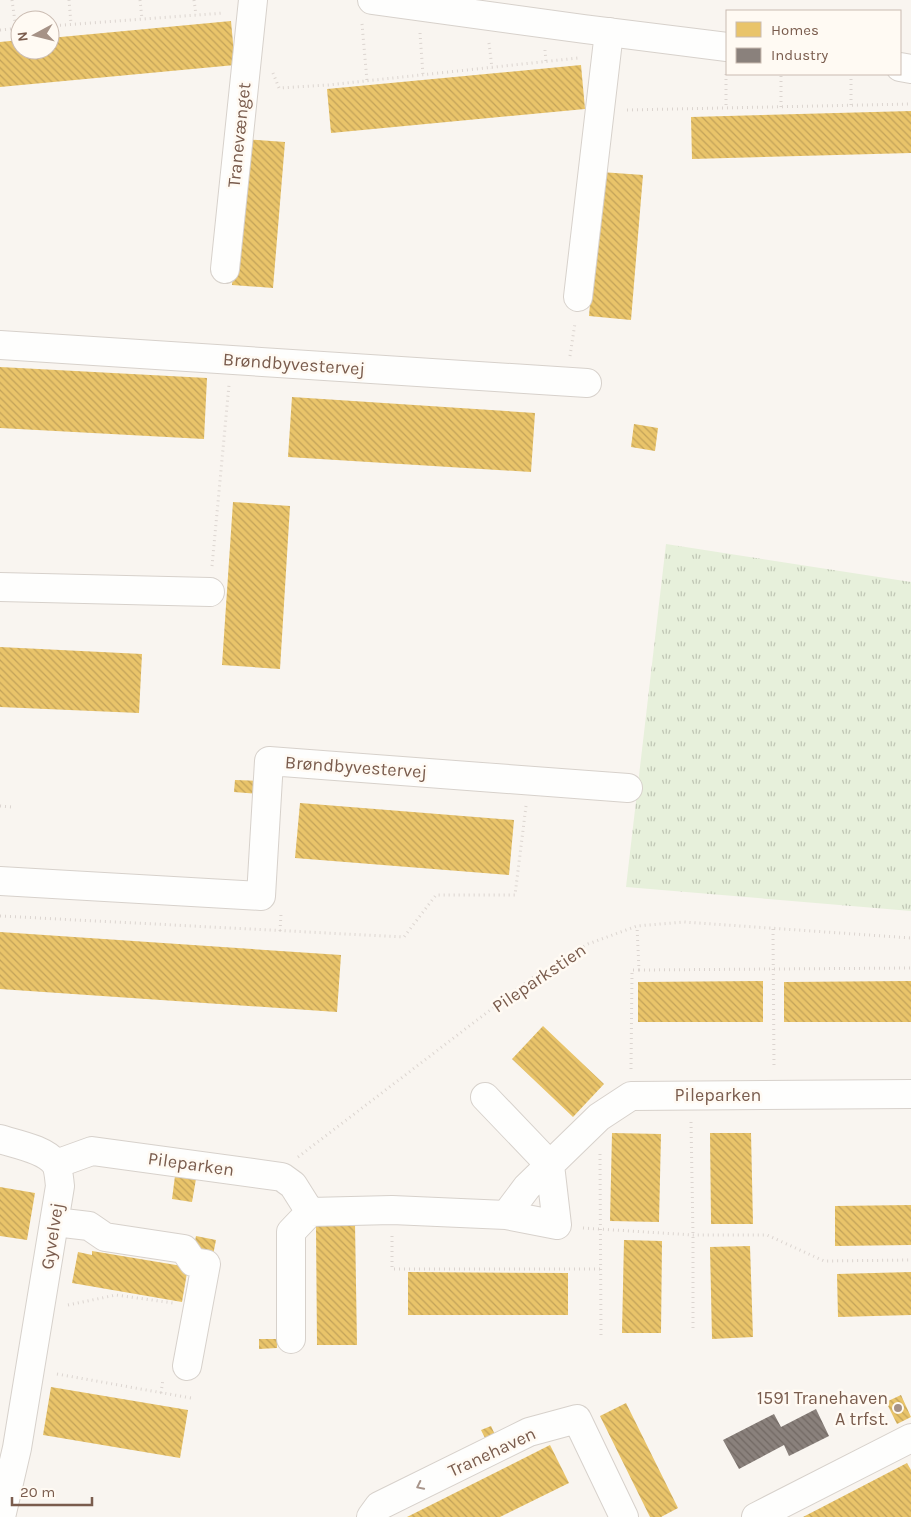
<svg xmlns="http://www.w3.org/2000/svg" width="911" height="1517" font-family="Karla,sans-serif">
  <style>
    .grass { fill: url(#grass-tufts) }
    .homes { fill: url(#homes-back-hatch) }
    .industry { fill: url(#industry-back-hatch) }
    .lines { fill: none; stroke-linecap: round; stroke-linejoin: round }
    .minor-casing { stroke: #d7d1cb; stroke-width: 30 }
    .path { stroke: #dcd5d0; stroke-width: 3; stroke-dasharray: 1 4; stroke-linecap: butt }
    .minor { stroke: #fefefd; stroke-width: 28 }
    .oneway { stroke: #a8958b }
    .poi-dot { fill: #a69286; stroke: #fffaf3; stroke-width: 2 }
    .labels { text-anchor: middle; stroke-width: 5; stroke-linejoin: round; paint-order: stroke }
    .street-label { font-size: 18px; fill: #7a5c4d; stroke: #fffaf3 }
    .poi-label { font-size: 18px; fill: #7a5c4d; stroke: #fffaf3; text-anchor: end }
  </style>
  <defs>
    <pattern id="grass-tufts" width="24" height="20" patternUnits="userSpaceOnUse" patternTransform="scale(1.25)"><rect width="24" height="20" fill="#e7f0db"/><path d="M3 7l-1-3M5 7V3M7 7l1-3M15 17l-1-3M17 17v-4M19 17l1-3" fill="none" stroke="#c0c6b4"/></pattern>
    <pattern id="homes-back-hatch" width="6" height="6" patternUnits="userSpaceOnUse" patternTransform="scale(1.25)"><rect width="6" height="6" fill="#e9c46a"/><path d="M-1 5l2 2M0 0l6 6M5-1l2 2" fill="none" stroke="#c2a259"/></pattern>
    <pattern id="industry-back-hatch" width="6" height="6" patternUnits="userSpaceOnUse" patternTransform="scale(1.25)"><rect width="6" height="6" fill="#8a817c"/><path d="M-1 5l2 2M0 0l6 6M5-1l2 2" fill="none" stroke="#716863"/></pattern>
  </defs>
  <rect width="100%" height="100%" fill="#f9f5f0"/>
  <!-- grass -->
  <path class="grass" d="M666,544l245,38v329l-285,-24z"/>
  <!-- homes -->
  <path class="homes" d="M231,21l4,44 -235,22v-45l20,-2v10h30v-12z
    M581,65l4,44 -254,24 -4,-44z
    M911,111v42l-219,6 -1,-42z
    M244,139l41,3 -12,146 -41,-3z
    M601,172l42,3 -12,145 -42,-4z
    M0,367l207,11 -3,61 -204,-11z
    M292,397l243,16 -4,59 -243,-15z
    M634,424l24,4 -3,23 -24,-4z
    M233,502l57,4 -10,163 -58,-4z
    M0,647l142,7 -3,59 -139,-6z
    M235,780l25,1 -2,13 -24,-2z
    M300,803l214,17 -5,55 -214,-17z
    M0,932l341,23 -4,57 -337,-23z
    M763,981v41h-125v-40z
    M911,981v41h-127v-40z
    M543,1026l61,58 -31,33 -61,-58z
    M612,1133l49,1 -2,88 -49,-1z
    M710,1133h41l2,91h-42z
    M175,1176l21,3 -4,23 -20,-3z
    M0,1187l35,6 -8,47 -27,-4z
    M911,1205v40l-76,1v-40z
    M355,1223l2,122h-40l-1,-121z
    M196,1236l20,4 -3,15 -20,-4z
    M624,1240l38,1 -1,92h-39z
    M750,1246l3,91 -41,2 -2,-92z
    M92,1251l96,16 -6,35 -110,-19 6,-31 14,3z
    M408,1272l160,1v42h-160z
    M911,1272v43l-73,2 -1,-43z
    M259,1339h18v9l-18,1z
    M51,1387l137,23 -8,48 -137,-23z
    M901,1395l10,22 -14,7 -11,-22z
    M626,1403l52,105 -17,9h-11l-50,-101z
    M491,1426l6,13 -9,5 -7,-14z
    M550,1445l19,38 -69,34h-93z
    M907,1463l4,7v47h-108z"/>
  <!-- industry -->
  <path class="industry" d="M816,1409l13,27 -40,20 -5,-11 -45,24 -16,-29 51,-26 7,13z"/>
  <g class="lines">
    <defs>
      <path id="minor" d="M372,0l212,29 143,18
        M900,67l11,2
        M225,269l28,-269
        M578,297l31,-265
        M0,345l587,38
        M0,587l210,5
        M0,881l261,15 8,-135 359,27
        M485,1097l65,68 7,60 -51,-10
        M0,1139c15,5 45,10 55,24 4,6 4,16 5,23l-43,262 -16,69
        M56,1164l36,-13 190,26 11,8 17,27 82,-2 114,5 21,-28 72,-70 32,-21 280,-2
        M55,1222l34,4 16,11 79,12 9,13 13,2 -19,102
        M291,1339v-107l19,-20
        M371,1517l8,-11 150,-74 48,-13 47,98
        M756,1517l155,-79"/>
    </defs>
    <!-- minor casing -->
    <use href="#minor" class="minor-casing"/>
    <!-- path -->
    <path class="path" d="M12,0l4,29
      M69,0l2,24
      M140,0l2,19
      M194,0l2,15
      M362,24l5,57
      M50,26l174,-13
      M0,30l20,-2
      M420,33l3,42
      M489,43l3,25
      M545,50l1,12
      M273,73l6,15 49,-3 250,-27
      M726,74v34
      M851,74v32
      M781,107v-33
      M627,110l284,-6
      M570,356l5,-33
      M212,566l17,-181
      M0,806l12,1
      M0,916l404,21 32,-42h79l11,-89
      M773,929l1,139
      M280,931l1,-17
      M639,970l272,-2
      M631,1069l1,-99h7l-2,-44
      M691,1122l2,113v96
      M600,1154l1,184
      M298,1157l234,-179 56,-34 49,-18 47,-4 227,16
      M583,1228l110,7h74l57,26 87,-1
      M392,1236v33h209
      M68,1305l48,-10 57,8
      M57,1374l134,24
      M161,1393l2,-14"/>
    <!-- minor -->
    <use href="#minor" class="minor"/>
  </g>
  <!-- one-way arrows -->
  <defs><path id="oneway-chevron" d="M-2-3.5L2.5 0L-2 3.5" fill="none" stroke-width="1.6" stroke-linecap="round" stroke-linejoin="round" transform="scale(1.25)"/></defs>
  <use class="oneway" href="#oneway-chevron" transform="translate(420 1486) rotate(154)"/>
  <!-- markers -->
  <circle class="poi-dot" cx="898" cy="1408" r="5"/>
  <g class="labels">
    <!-- street labels -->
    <g class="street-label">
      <text transform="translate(239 135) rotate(-84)" y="6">Tranevænget</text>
      <text transform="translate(294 364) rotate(4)" y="6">Brøndbyvestervej</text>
      <text transform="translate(356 767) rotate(4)" y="6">Brøndbyvestervej</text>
      <text transform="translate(539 978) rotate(-34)" y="6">Pileparkstien</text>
      <text x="718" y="1101">Pileparken</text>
      <text transform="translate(191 1164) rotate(8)" y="6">Pileparken</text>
      <text transform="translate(52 1236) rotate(-81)" y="6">Gyvelvej</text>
      <text transform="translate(492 1452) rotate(-25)" y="6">Tranehaven</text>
    </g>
    <!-- poi labels -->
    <g class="poi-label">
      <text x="888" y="1404">1591 Tranehaven<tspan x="888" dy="21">A trfst.</tspan></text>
    </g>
  </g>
  <!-- legend -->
  <rect x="726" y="10" width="175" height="65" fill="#fffaf3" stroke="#cabbb1"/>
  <rect x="736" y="22" width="25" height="15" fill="#e9c46a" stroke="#cabbb1"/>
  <text x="771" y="35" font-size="15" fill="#7a5c4d">Homes</text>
  <rect x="736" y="48" width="25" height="15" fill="#8a817c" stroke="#cabbb1"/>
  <text x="771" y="60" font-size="15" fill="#7a5c4d">Industry</text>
  <!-- north arrow -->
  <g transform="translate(35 35) rotate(263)"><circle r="24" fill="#fffaf3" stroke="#cabbb1"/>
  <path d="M0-4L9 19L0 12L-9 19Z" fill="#a69286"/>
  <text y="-8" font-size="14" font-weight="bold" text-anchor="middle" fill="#7a5c4d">N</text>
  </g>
  <!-- scale -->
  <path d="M12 1497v8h80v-8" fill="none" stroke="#7a5c4d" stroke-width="2.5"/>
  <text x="20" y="1497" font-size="15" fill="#7a5c4d" stroke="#fffaf3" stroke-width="4" paint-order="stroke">20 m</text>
</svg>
